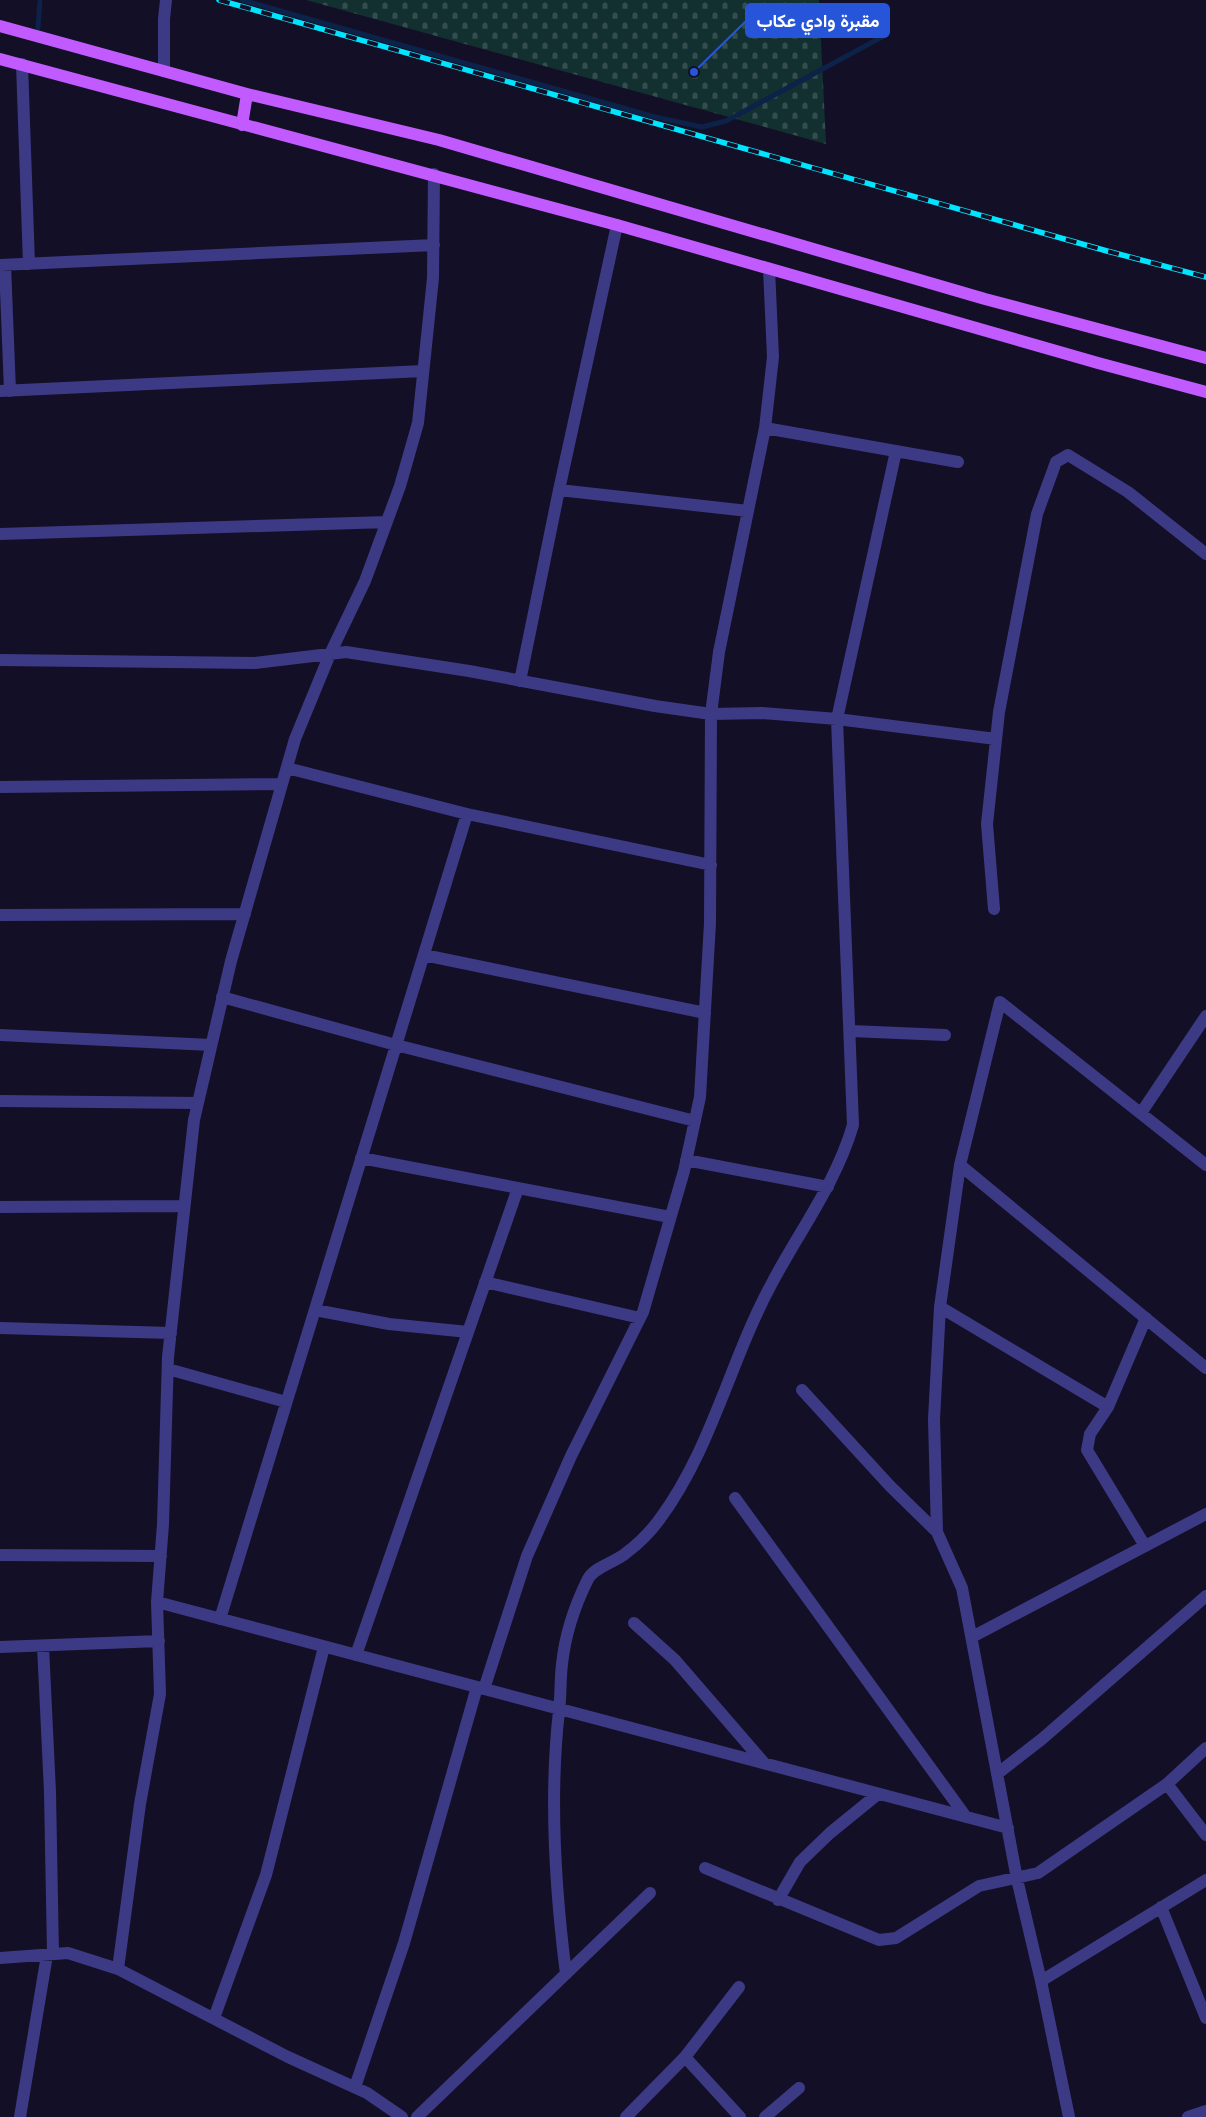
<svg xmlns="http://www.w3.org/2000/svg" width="1206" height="2117" font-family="'Golos Text',Vazirmatn,sans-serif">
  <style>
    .cemetery { fill: url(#cemetery-stones) }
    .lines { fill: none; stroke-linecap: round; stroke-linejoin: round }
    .stream { stroke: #0c2248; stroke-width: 5 }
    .minor { stroke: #3d3a85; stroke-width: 12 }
    .major { stroke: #c25bff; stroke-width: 12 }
    .rail-casing { stroke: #00e5ff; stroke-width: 5.5 }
    .rail { stroke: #130f26; stroke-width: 4; stroke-dasharray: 11; stroke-linecap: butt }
    .leader { fill: none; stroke: #2655da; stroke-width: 2 }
    .callout-dot { fill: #2655da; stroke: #130f26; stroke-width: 2 }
    .callout { fill: #2655da; stroke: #2655da; stroke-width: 2 }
    .callout-label { font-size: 18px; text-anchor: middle; font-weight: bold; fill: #fff }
  </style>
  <defs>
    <pattern id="cemetery-stones" width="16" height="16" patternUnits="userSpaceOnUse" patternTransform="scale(1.25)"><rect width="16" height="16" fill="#12302f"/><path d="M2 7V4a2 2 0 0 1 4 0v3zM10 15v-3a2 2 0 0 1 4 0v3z" fill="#344d4e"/></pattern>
  </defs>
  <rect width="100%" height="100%" fill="#130f26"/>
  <!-- cemetery -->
  <path class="cemetery" d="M306,0h513l7,144z"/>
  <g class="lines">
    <!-- stream -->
    <path class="stream" d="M242,0l413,117 47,10 24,-6 156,-84
      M38,28l2,-28"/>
    <!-- minor -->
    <path class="minor" d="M22,64l7,200
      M164,71v-52l2,-19
      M0,265l434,-20
      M5,265l5,126
      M0,391l423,-20
      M765,428l193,34
      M559,490l189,21
      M0,534l387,-12
      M0,660l255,3 91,-11 123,19 186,35 56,8 51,-1 75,6 159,20
      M520,681l39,-191 58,-265
      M287,768l180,46 244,51
      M0,787l282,-3
      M994,909l-7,-85 12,-112 38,-198 19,-52 12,-7 60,37 78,62
      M0,915l245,-1
      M424,955l281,58
      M222,997l174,48 299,76
      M851,1031l94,4
      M0,1035l211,10
      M0,1101l198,2
      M1141,1113l65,-97
      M361,1158l309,59
      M686,1160l142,27
      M960,1165l246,203
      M0,1207l184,-1
      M485,1282l155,36
      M940,1307l168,100
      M315,1310l74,14 79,8
      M0,1328l171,5
      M168,1369l118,33
      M802,1390l88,96 47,46
      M735,1498l231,319
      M1145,1546l-58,-96 3,-16 18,-27 38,-89
      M0,1555l161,1
      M157,1602l851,226
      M220,1619l247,-805
      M634,1623l41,37 89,103
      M972,1637l234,-123
      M43,1646l7,146 3,162
      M0,1647l159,-6
      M356,1655l162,-467
      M484,1689l43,-133 44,-100 72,-144 41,-141 16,-74 10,-174 1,-209 8,-62 46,-224 8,-71 -4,-88
      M997,1774l45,-35 164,-143
      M1167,1784l39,51
      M705,1868l174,72 17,-2 83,-52 59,-13 129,-89 39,-36
      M778,1900l22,-38 30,-29 48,-39
      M1161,1907l45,111
      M0,1958l68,-5 50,16 170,88 79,36 35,24
      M118,1969l22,-165 20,-110 -3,-92 6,-78 5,-167 26,-237 37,-159 64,-222 35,-85 35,-73 35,-95 18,-63 15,-145 1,-104
      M566,1974c-11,-86 -17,-176 -7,-263 2,-15 1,-31 3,-47 3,-28 13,-59 26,-85 6,-12 28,-17 38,-26 12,-9 25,-22 33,-33 53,-71 71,-160 113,-237 28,-53 64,-100 81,-158l-16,-406 59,-268
      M1041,1981l165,-101
      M739,1987l-54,70 55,60
      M214,2018l52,-143 58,-228
      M355,2087l49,-144 73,-256
      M20,2117l27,-162
      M417,2117l233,-224
      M626,2117l59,-60
      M765,2117l34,-29
      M1069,2117l-28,-136 -24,-102 -55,-291 -25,-56 -3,-113 6,-112 20,-142 40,-163 206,163
      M1188,2117l18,-6"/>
    <!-- major -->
    <path class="major" d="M0,26l247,68 192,46 546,159 221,59
      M0,59l617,166 481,138 108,29
      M242,125l5,-31"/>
    <defs>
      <path id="rail" d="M219,0l888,251 99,26"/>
    </defs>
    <!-- rail casing -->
    <use href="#rail" class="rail-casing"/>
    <!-- rail -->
    <use href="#rail" class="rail"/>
  </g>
  <!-- callouts -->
  <path class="leader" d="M694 72L746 21"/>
  <circle class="callout-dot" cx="694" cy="72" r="5"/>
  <rect class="callout" x="746" y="4" width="143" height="33" rx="5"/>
  <g class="callout-label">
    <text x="818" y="27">مقبرة وادي عكاب</text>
  </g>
</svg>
